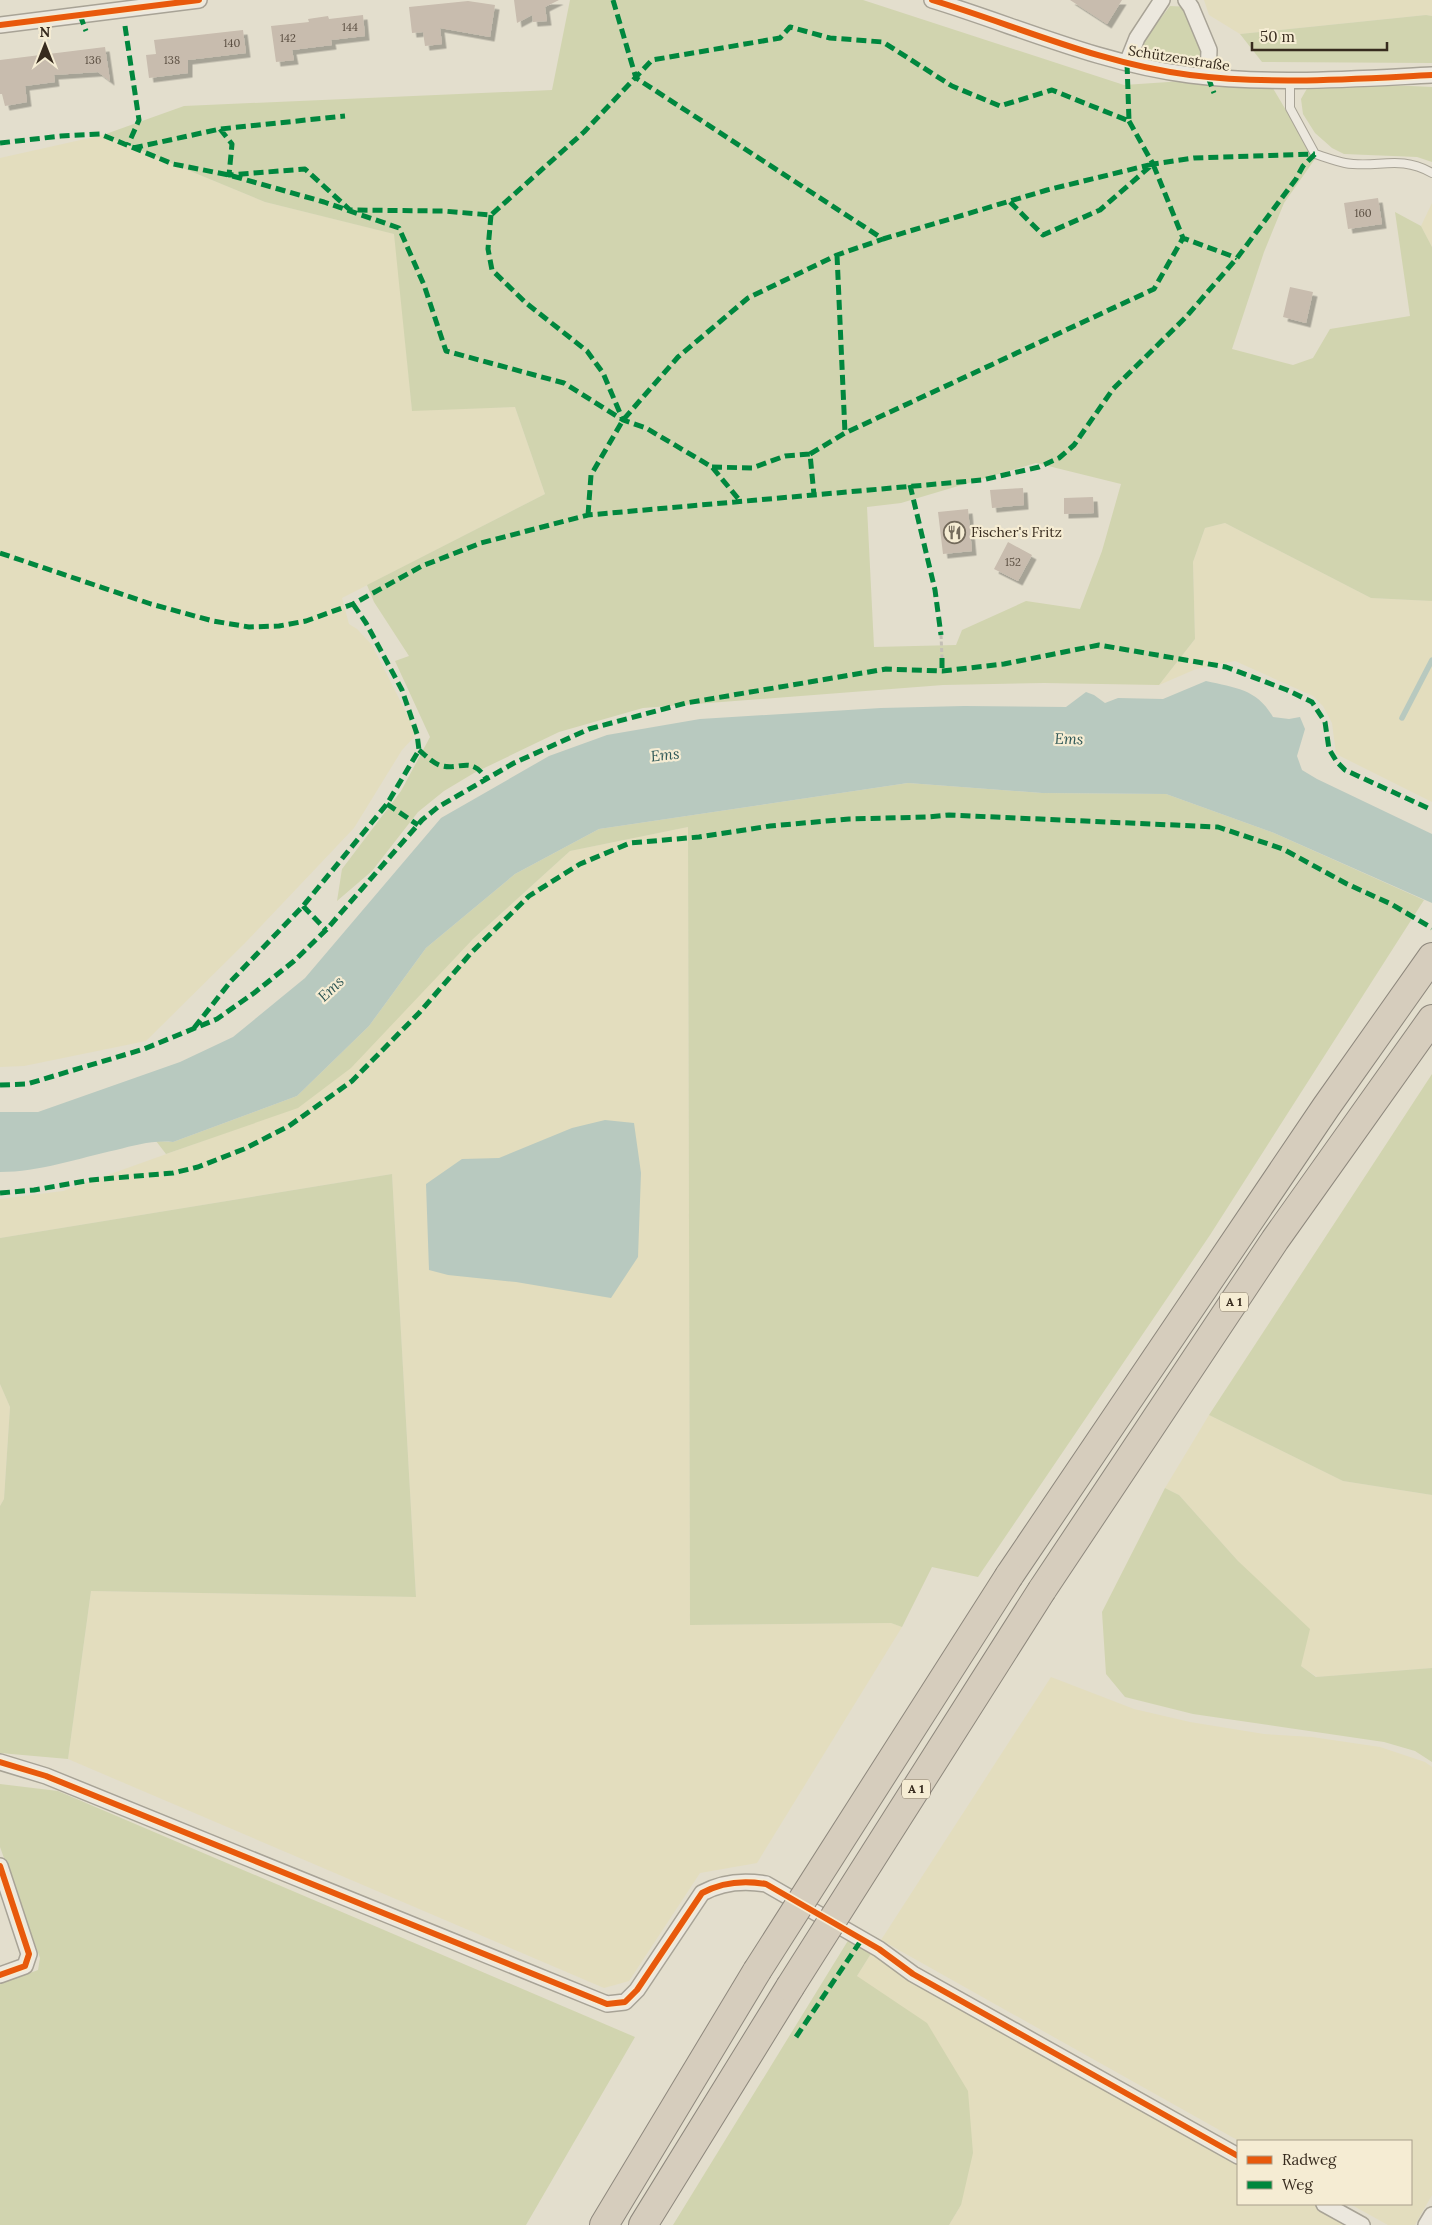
<svg xmlns="http://www.w3.org/2000/svg" width="1432" height="2225" font-family="Lora,serif">
  <style>
    .farmland { fill: #e3ddbe }
    .green { fill: #d1d4af; fill-rule: evenodd }
    .water { fill: #b8c9bf }
    .lines { fill: none; stroke-linecap: round; stroke-linejoin: round }
    .stream { stroke: #b8c9bf; stroke-width: 5.5 }
    .building { fill: #c8bcae; filter: url(#shadow) }
    .service-casing { stroke: #a8a396; stroke-width: 10 }
    .minor-casing { stroke: #a8a396; stroke-width: 18 }
    .motorway-casing { stroke: #8e887d; stroke-width: 30 }
    .path { stroke: #c4bfb5; stroke-width: 3; stroke-dasharray: 4 2.5; stroke-linecap: butt }
    .service { stroke: #ece8de; stroke-width: 8 }
    .minor { stroke: #ece8de; stroke-width: 15 }
    .motorway { stroke: #d6cdbd; stroke-width: 28 }
    .motorway-bridge-casing { stroke: #8e887d; stroke-width: 30; stroke-linecap: butt }
    .motorway-bridge { stroke: #d6cdbd; stroke-width: 28 }
    .quiet { stroke: #00873e; stroke-width: 5; stroke-dasharray: 10 5; stroke-linecap: butt }
    .cycleway-casing { stroke: #f5ecd3; stroke-width: 9 }
    .cycleway { stroke: #e8590c; stroke-width: 6 }
    .labels { text-anchor: middle; stroke-width: 4.5; stroke-linejoin: round; paint-order: stroke }
    .number-label { font-size: 11px; fill: #5b4f42 }
    .shield { fill: #f5ecd3; stroke: #706554; stroke-width: 1 }
    .shield-label { font-size: 12px; font-weight: bold; fill: #372b1e }
    .street-label { font-size: 14px; fill: #372b1e; stroke: #f5ecd3 }
    .poi-label { font-size: 14px; fill: #372b1e; stroke: #f5ecd3; text-anchor: start }
    .water-label { font-size: 15px; font-style: italic; fill: #2e5756; stroke: #f5ecd3 }
  </style>
  <defs>
    <filter id="shadow"><feDropShadow dx="4.5" dy="4.5" stdDeviation="0" flood-color="#0004"/></filter>
  </defs>
  <rect width="100%" height="100%" fill="#e3decd"/>
  <!-- farmland -->
  <path class="farmland" d="M1204,0h228v16l-6,-1 -186,19 -31,-19z
    M103,135l162,67 130,32 17,176 103,-3 30,87 -203,104 7,26 8,5 15,16 45,89 -15,16 -48,78 -109,115 -99,98 -122,25 -24,1v-909z
    M1432,203v44l-11,-21z
    M1225,523l146,75 61,3v201l-96,-48 -4,-31 -9,-17 -10,-10 -78,-35 -39,8 -37,16 36,-46 -2,-77 12,-34z
    M688,827l2,798 201,-2 11,4 -145,236 -57,10 -71,108 -25,7 -536,-229 23,-168 325,6 -24,-423 -392,64v-39l63,-8 235,-84 175,-168 97,-88z
    M0,1384l10,23 -6,92 -4,7z
    M1209,1415l134,66 89,14v173l-115,9 -16,-11 -63,-105 -59,-66 -14,-7z
    M1051,1677l83,32 56,13 74,12 48,3 68,10 45,15 7,5v428l-17,30h-27l-38,-21h61v-63h-172l-358,-201z
    M872,1952l366,210v42h75l40,21h-404l12,-20 -104,-229z"/>
  <!-- green -->
  <path class="green" d="M570,0h293l261,85 74,-5 73,5 44,74 -31,44 -20,49 -32,97 61,16 20,-7 17,-29 80,-13 -15,-104 26,14 11,21v354l-61,-3 -146,-75 -20,5 -12,34 2,77 -36,46 -115,-2 -101,2 -300,23 -84,24 -85,41 -30,18 -26,21 -46,59 -35,30 5,-32 59,-78 29,-54 -35,-76 14,-5 -35,-54 -7,-17 178,-91 -30,-87 -103,4 -18,-177 -129,-32 -162,-67 81,-29 368,-16zM1036,463l85,21 -19,67 -22,58 -54,-8 -64,29 -6,15 -82,2 -7,-140 34,-4z
    M1170,6l21,1 17,70 -81,-14z
    M1426,15l6,1v47l-170,-1 -22,-28z
    M1369,84l63,3v75l-15,-5 -73,-3 -12,-6 -17,-15 -12,-19 -2,-15 8,-14z
    M908,783l134,10 124,1 108,39 150,67 -214,335 -232,342 -46,-10 -30,60 -11,-4 -201,2 -2,-798 -118,24 -97,88 -122,129 -53,40 -132,46 -10,-13 17,1 124,-46 72,-70 57,-78 89,-74 84,-45z
    M1432,1074v421l-89,-14 -134,-66z
    M392,1174l24,423 -325,-6 -23,168 -68,-6v-247l4,-7 6,-92 -10,-23v-146z
    M1165,1488l14,7 59,66 72,68 -9,37 15,11 116,-9v94l-17,-11 -31,-9 -191,-28 -68,-17 -19,-23 -4,-62z
    M0,1784l58,7 577,246 -109,188h-526v-241l38,-14 2,-12 -40,-111z
    M849,1939l23,13 -15,24 70,47 41,68 5,62 -12,52 -12,20h-276z"/>
  <!-- water -->
  <path class="water" d="M1206,681c30,7 51,8 67,36l16,2 11,-2 5,12 -8,27 5,14 15,9 115,55v69l-158,-70 -108,-39 -124,-1 -134,-10 -309,46 -84,45 -89,74 -57,78 -72,70 -124,46c-20,-2 -37,3 -57,8 -37,8 -77,22 -116,22v-60h38l142,-50 53,-25 72,-59 136,-160 108,-62 58,-21 93,-16 181,-11 83,-2 102,1 20,-15 8,3 11,8 13,-5 45,1z
    M605,1120l29,3 7,50 -3,84 -27,41 -95,-16 -68,-7 -19,-5 -3,-86 36,-25 37,-1 73,-30z"/>
  <g class="lines">
    <!-- stream -->
    <path class="stream" d="M1402,718l30,-58"/>
  </g>
  <!-- building -->
  <path class="building" d="M514,0h45l-14,7 2,14 -14,1 -1,-7 -15,8z
    M1070,0h52l-15,24z
    M468,1l27,4 -5,32 -50,-9 2,16 -17,2 -2,-14 -11,1 -3,-26z
    M363,15l2,21 -34,4 1,5 -40,5 2,10 -18,2 -5,-36 38,-4 -1,-3 20,-3 1,3z
    M243,30l3,23 -58,7v13l-39,5 -3,-23 10,-1 -2,-14z
    M105,47l5,34 -12,-9 -44,3 1,7 -30,4 2,16 -22,4 -3,-12h-2v-34z
    M1378,198l4,26 -34,5 -4,-26z
    M1290,287l23,5 -7,31 -23,-6z
    M1023,488l1,17 -32,3 -2,-18z
    M1093,497l1,16 -30,1v-16z
    M968,509l4,42 -29,3 -5,-42z
    M1008,542l24,13 -14,26 -24,-12z"/>
  <g class="lines">
    <defs>
      <path id="service" d="M1290,81v27l25,46c10,3 20,7 30,9 32,6 54,-9 87,10"/>
      <path id="minor" d="M932,0c85,26 169,64 258,75 80,10 161,4 242,0
        M1186,0l5,7 18,43 -1,27
        M0,25l199,-25
        M1127,63l10,-25 25,-38
        M0,1762l46,14 561,228 18,-2 12,-12 65,-97c20,-11 41,-13 64,-9l113,65 34,25 325,182
        M0,1866l29,88 -4,12 -25,9
        M1324,2204l38,21
        M1426,2225l6,-10"/>
      <path id="motorway" d="M1009,1576l317,-469 106,-150
        M1042,1590l233,-350 157,-221
        M604,2225l153,-254
        M643,2225l147,-238"/>
    </defs>
    <!-- service casing -->
    <use href="#service" class="service-casing"/>
    <!-- minor casing -->
    <use href="#minor" class="minor-casing"/>
    <!-- motorway casing -->
    <use href="#motorway" class="motorway-casing"/>
    <!-- path -->
    <path class="path" d="M941,635l1,23"/>
    <!-- service -->
    <use href="#service" class="service"/>
    <!-- minor -->
    <use href="#minor" class="minor"/>
    <!-- motorway -->
    <use href="#motorway" class="motorway"/>
    <defs>
      <path id="motorway-bridge" d="M757,1971l252,-395
        M790,1987l252,-397"/>
    </defs>
    <!-- motorway-bridge casing -->
    <use href="#motorway-bridge" class="motorway-bridge-casing"/>
    <!-- motorway-bridge -->
    <use href="#motorway-bridge" class="motorway-bridge"/>
    <!-- quiet -->
    <path class="quiet" d="M613,0l23,78 247,161 164,-49 106,-26
      M80,15l6,16
      M125,26l14,94 -11,25
      M1208,77l6,16
      M1129,121l24,43 41,-6 121,-4
      M220,129l12,15 -3,31 76,-6 45,41 93,1 48,4 93,-83 68,-72 128,-22 10,-11 40,11 53,4 69,44 48,20 52,-16 77,31 -2,-58
      M0,143l61,-7 39,-2 73,30 56,11 95,27 75,26 25,57 22,66 118,32 59,37 23,8 66,39 29,35
      M133,148l87,-19 125,-13
      M1010,202l33,33 57,-25 53,-46 30,74 54,20
      M491,215l-3,34 4,21 34,33 61,48 16,22 20,47
      M837,255l8,178
      M810,454l35,-21 309,-144 29,-51
      M712,467l40,1 33,-12 25,-2 4,41
      M910,485l25,105 6,45
      M588,515l3,-40 32,-55 55,-63 70,-59 89,-43 46,-16
      M0,553l151,51 62,17 36,6 30,-1 27,-5 47,-17 69,-38 59,-23 107,-28 394,-35 57,-13 20,-9 15,-13 39,-56 73,-72 51,-59 59,-79 7,-13 12,-12
      M942,658v13
      M419,750c6,5 13,12 20,15 20,7 32,-11 47,14
      M387,804l31,21
      M303,906l23,24
      M194,1028l37,-47 72,-75 84,-102 32,-54 -2,-16 -15,-44 -36,-67 -13,-19
      M0,1085l27,-1 117,-35 73,-30 37,-26 40,-32 32,-31 96,-110 16,-13 76,-44 75,-34 97,-26 200,-34 56,2 62,-7 95,-19 127,22 61,23 25,12 13,20 4,27 8,13 8,8 87,40
      M0,1193l34,-3 57,-10 82,-7 25,-6 46,-18 45,-23 63,-45 67,-68 52,-60 58,-57 51,-32 50,-21 69,-6 71,-11 79,-7 78,-2 22,-2 269,12 65,22 64,35 44,20 41,24
      M796,2037l66,-98"/>
    <defs>
      <path id="cycleway" d="M932,0c85,26 169,64 258,75 80,10 161,4 242,0
        M0,25l199,-25
        M0,1762l46,14 561,228 18,-2 12,-12 65,-97c20,-11 41,-13 64,-9l113,65 34,25 325,182
        M0,1866l29,88 -4,12 -25,9"/>
    </defs>
    <!-- cycleway casing -->
    <use href="#cycleway" class="cycleway-casing"/>
    <!-- cycleway -->
    <use href="#cycleway" class="cycleway"/>
  </g>
  <!-- icons -->
  <defs>
    <symbol id="restaurant-ring" viewBox="-11 -11 22 22"><circle r="9.5" fill="#f5ecd3" stroke="#736a5b" stroke-width="1.5"/><path d="M-5-6h1v4h1v-4h1v4h1v-4h1v5L-1.5 .5V6h-2V.5L-5-1ZM5-6V6H3V1.5H1.5Q1.5-4 5-6Z" fill="#736a5b"/></symbol>
  </defs>
  <g fill-rule="evenodd">
    <use href="#restaurant-ring" x="942" y="520" width="25" height="25"/>
  </g>
  <g class="labels">
    <!-- number labels -->
    <g class="number-label">
      <text x="350" y="31">144</text>
      <text x="288" y="42">142</text>
      <text x="232" y="47">140</text>
      <text x="93" y="64">136</text>
      <text x="172" y="64">138</text>
      <text x="1363" y="217">160</text>
      <text x="1013" y="566">152</text>
    </g>
    <!-- shield labels -->
    <g class="shield">
      <rect x="1220" y="1292.5" width="28" height="19" rx="4"/>
      <rect x="902" y="1779.5" width="28" height="19" rx="4"/>
    </g>
    <g class="shield-label">
      <text x="1234" y="1306">A 1</text>
      <text x="916" y="1793">A 1</text>
    </g>
    <!-- street labels -->
    <g class="street-label">
      <text transform="translate(1179 58) rotate(9)" y="5">Schützenstraße</text>
    </g>
    <!-- poi labels -->
    <g class="poi-label">
      <text x="971" y="537">Fischer's Fritz</text>
    </g>
    <!-- water labels -->
    <g class="water-label">
      <text transform="translate(1069 739) rotate(1)" y="5">Ems</text>
      <text transform="translate(665 755) rotate(-6)" y="5">Ems</text>
      <text transform="translate(331 989) rotate(-44)" y="5">Ems</text>
    </g>
  </g>
  <!-- legend -->
  <rect x="1237" y="2140" width="175" height="65" fill="#f5ecd3" stroke="#a99f8b"/>
  <rect x="1247" y="2156" width="25" height="8" fill="#e8590c" stroke="#a99f8b"/>
  <text x="1282" y="2165" font-size="15" fill="#372b1e">Radweg</text>
  <rect x="1247" y="2181" width="25" height="8" fill="#00873e" stroke="#a99f8b"/>
  <text x="1282" y="2190" font-size="15" fill="#372b1e">Weg</text>
  <!-- north arrow -->
  <g transform="translate(45 45)" stroke="#f5ecd3" stroke-width="4" paint-order="stroke">
  <path d="M0-4L9 19L0 12L-9 19Z" fill="#372b1e"/>
  <text y="-8" font-size="14" font-weight="bold" text-anchor="middle" fill="#372b1e">N</text>
  </g>
  <!-- scale -->
  <path d="M1252 42v8h135v-8" fill="none" stroke="#372b1e" stroke-width="2.5"/>
  <text x="1260" y="42" font-size="15" fill="#372b1e" stroke="#f5ecd3" stroke-width="4" paint-order="stroke">50 m</text>
</svg>
